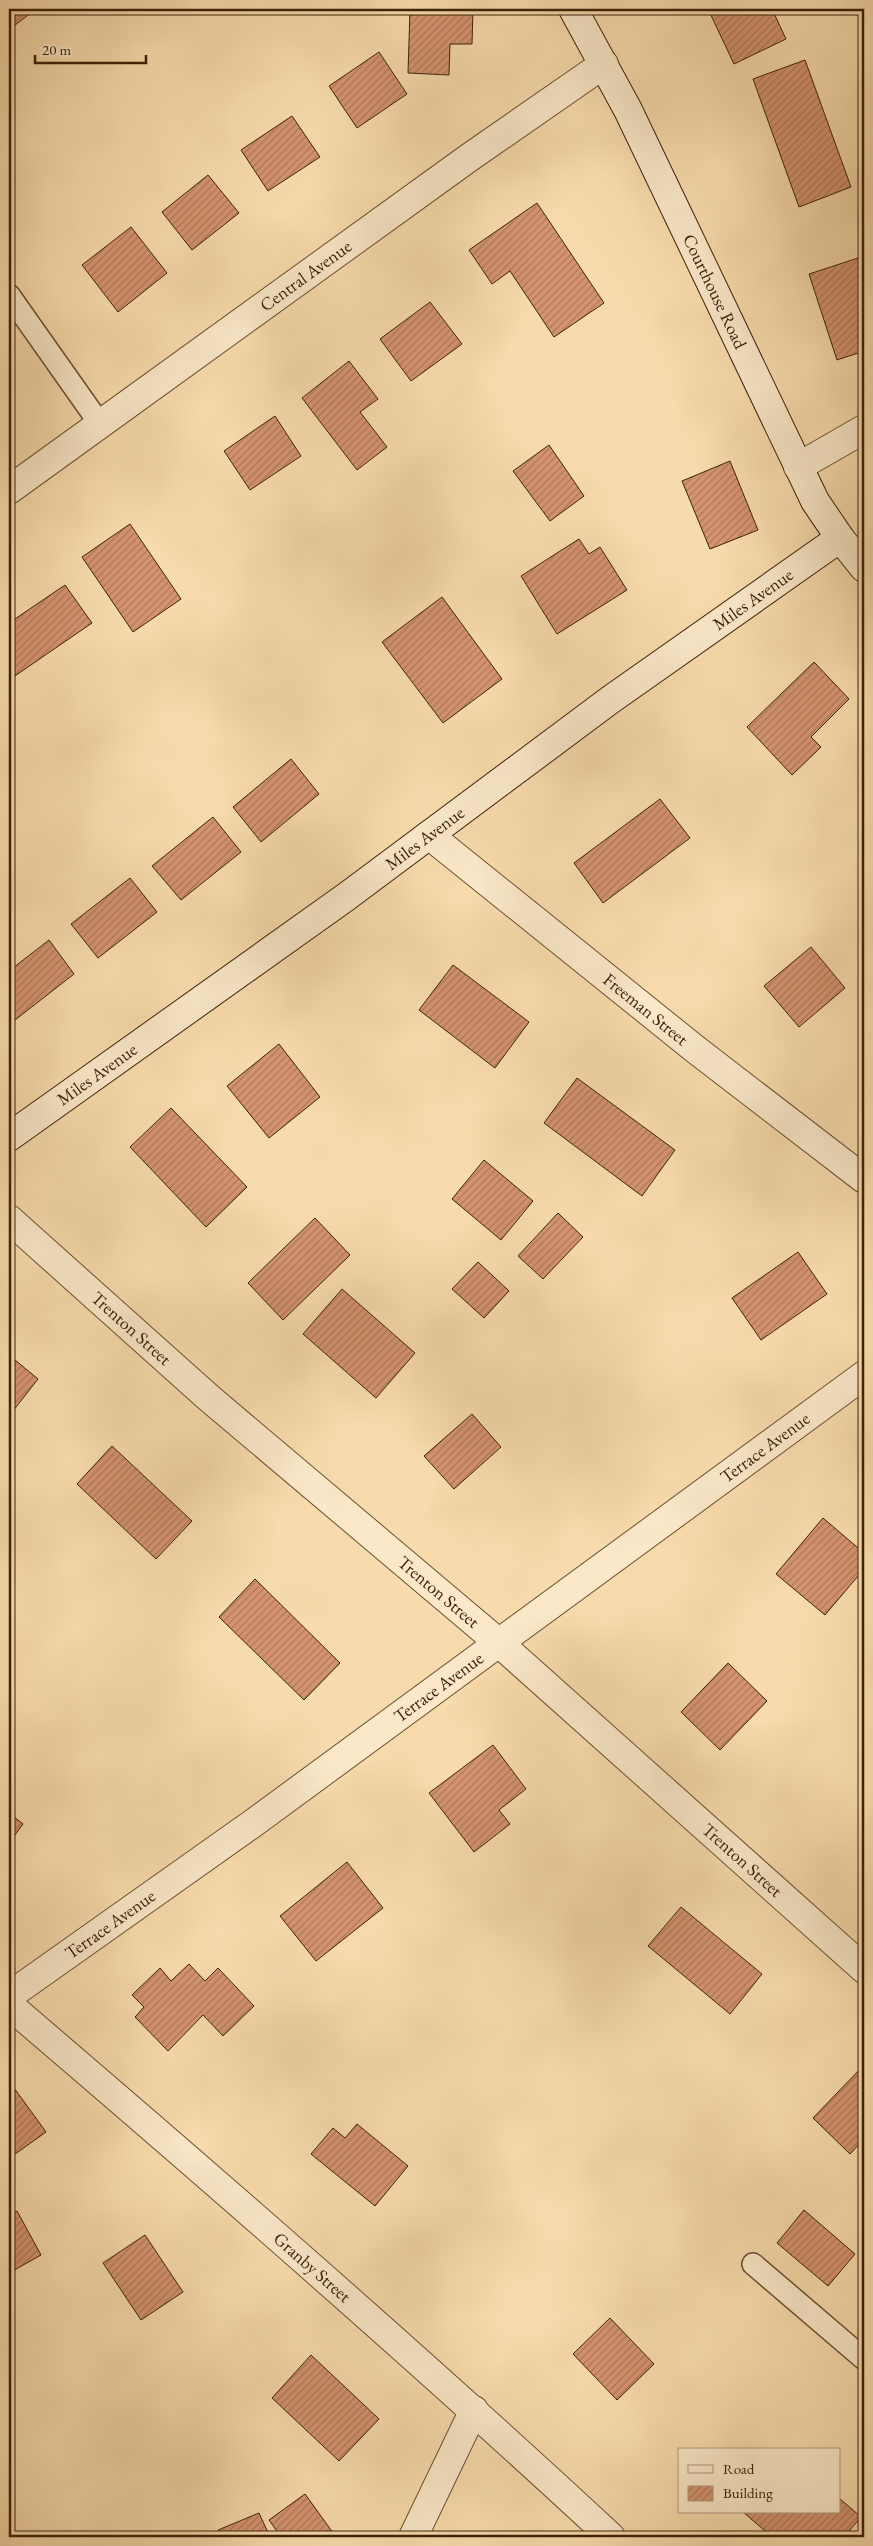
<svg xmlns="http://www.w3.org/2000/svg" width="873" height="2546" font-family="'EB Garamond',serif">
  <style>
    .building { fill: url(#building-hatch); stroke: #3c210a }
    .lines { fill: none; stroke-linecap: round; stroke-linejoin: round }
    .lane-casing { stroke: #6b5032; stroke-width: 24 }
    .street-casing { stroke: #6b5032; stroke-width: 30 }
    .secondary-casing { stroke: #3c210a; stroke-width: 30 }
    .lane { stroke: #fae8c9; stroke-width: 21 }
    .street { stroke: #fae8c9; stroke-width: 28 }
    .secondary { stroke: #fae8c9; stroke-width: 28 }
    .labels { text-anchor: middle; stroke-width: 4.5; stroke-linejoin: round; paint-order: stroke }
    .street-label { font-size: 18px; fill: #3c210a; stroke: #fae8c9 }
  </style>
  <defs>
    <pattern id="building-hatch" width="6" height="6" patternUnits="userSpaceOnUse" patternTransform="scale(1.25)"><rect width="6" height="6" fill="#d59470"/><path d="M-1 1l2-2M0 6l6-6M5 7l2-2" fill="none" stroke="#ae785a"/></pattern>
  </defs>
  <rect width="100%" height="100%" fill="#f8dbac"/>
  <filter id="stains"><feTurbulence type="fractalNoise" baseFrequency=".004" numOctaves="4"/><feColorMatrix values="0 0 0 0 .2 0 0 0 0 .09 0 0 0 0 .02 0 0 0 .5 -.17"/></filter>
  <radialGradient id="worn" r=".72"><stop offset=".6" stop-color="#630" stop-opacity="0"/><stop offset="1" stop-color="#630" stop-opacity=".3"/></radialGradient>
  <!-- building -->
  <path class="building" d="M9,9h27l-26,20z
    M410,9h63l-1,35h-22l-1,31 -41,-2z
    M708,9h64l14,30 -52,25z
    M379,52l28,42 -50,34 -28,-42z
    M805,60l46,127 -52,20 -46,-128z
    M292,116l28,41 -52,34 -27,-41z
    M208,175l31,38 -47,37 -30,-38z
    M537,203l67,100 -50,34 -44,-66 -18,13 -23,-34z
    M131,227l36,46 -49,39 -36,-47z
    M858,258l6,20v73l-27,9 -28,-86z
    M430,302l32,42 -51,37 -31,-42z
    M349,361l29,38 -18,13 27,35 -30,23 -55,-72z
    M275,416l26,40 -51,34 -26,-39z
    M549,445l35,51 -34,25 -37,-50z
    M730,461l28,69 -48,19 -28,-68z
    M130,524l51,75 -48,33 -51,-75z
    M579,539l10,15 11,-7 27,43 -70,44 -36,-58z
    M65,585l27,38 -83,57v-57z
    M442,597l60,82 -59,44 -61,-81z
    M814,662l35,37 -38,38 10,10 -29,28 -45,-48z
    M291,759l28,35 -58,48 -28,-35z
    M660,799l30,39 -87,65 -29,-40z
    M213,817l28,35 -60,48 -29,-34z
    M130,878l27,34 -59,46 -27,-34z
    M49,940l25,34 -59,46 -6,-9v-40z
    M811,947l34,41 -46,39 -35,-41z
    M453,965l76,57 -34,46 -76,-58z
    M279,1044l41,53 -51,41 -42,-52z
    M577,1078l98,72 -33,46 -98,-73z
    M171,1108l76,79 -41,40 -76,-80z
    M484,1160l49,41 -32,39 -49,-41z
    M558,1213l25,24 -40,42 -25,-23z
    M315,1218l35,37 -67,65 -35,-37z
    M798,1252l29,42 -66,46 -29,-42z
    M478,1262l31,29 -25,27 -32,-29z
    M342,1289l73,64 -39,45 -73,-64z
    M9,1355l29,24 -29,37z
    M472,1414l29,33 -47,42 -30,-33z
    M112,1446l80,75 -36,38 -79,-75z
    M823,1518l41,35v16l-39,46 -49,-41z
    M255,1579l85,84 -36,37 -85,-83z
    M728,1663l39,38 -47,49 -39,-38z
    M493,1745l33,44 -27,21 11,14 -36,28 -45,-59z
    M9,1813l14,11 -14,19z
    M347,1862l36,46 -67,53 -36,-45z
    M681,1907l81,67 -32,40 -82,-68z
    M189,1964l16,17 13,-13 36,38 -31,30 -20,-21 -35,36 -33,-34 9,-10 -12,-12 28,-27 11,13z
    M864,2065v74l-14,15 -37,-36z
    M9,2081l37,51 -35,25 -2,-3z
    M357,2124l51,42 -33,40 -64,-52 22,-26 12,10z
    M804,2210l51,44 -27,32 -51,-43z
    M17,2211l24,44 -32,18v-57z
    M145,2235l38,57 -42,28 -38,-57z
    M610,2318l44,46 -37,36 -44,-46z
    M311,2355l68,64 -40,42 -67,-63z
    M305,2494l31,43h-55l-12,-17z
    M839,2498l22,19 -17,20h-72l-29,-25h96z
    M259,2513l11,24h-49l-3,-7z"/>
  <g class="lines">
    <defs>
      <path id="lane" d="M9,295l91,129
        M753,2264l111,95"/>
      <g id="street">
        <path d="M798,467l66,-38"/>
        <path id="s1" d="M9,490l461,-333 134,-93"/>
        <path id="s2" d="M429,835l266,214 169,130"/>
        <path id="s3" d="M9,1219l200,179 290,245 365,326"/>
        <path id="s4" d="M9,1996l243,-172 612,-449"/>
        <path id="s5" d="M9,2005c204,174 406,350 602,532"/>
        <path d="M413,2537l61,-127"/>
      </g>
      <g id="secondary">
        <path id="s6" d="M573,9l55,101 187,391 25,37 24,30"/>
        <path id="s7" d="M9,1137l337,-240 264,-197 230,-162"/>
      </g>
    </defs>
    <!-- lane casing -->
    <use href="#lane" class="lane-casing"/>
    <!-- street casing -->
    <use href="#street" class="street-casing"/>
    <!-- secondary casing -->
    <use href="#secondary" class="secondary-casing"/>
    <!-- lane -->
    <use href="#lane" class="lane"/>
    <!-- street -->
    <use href="#street" class="street"/>
    <!-- secondary -->
    <use href="#secondary" class="secondary"/>
  </g>
  <g class="labels">
    <!-- street labels -->
    <g class="street-label">
      <text dy="6" stroke="none"><textPath href="#s1" startOffset="366">Central Avenue</textPath></text>
      <text dy="6" stroke="none"><textPath href="#s6" startOffset="316">Courthouse Road</textPath></text>
      <text dy="6" stroke="none"><textPath href="#s7" startOffset="918">Miles Avenue</textPath></text>
      <text dy="6" stroke="none"><textPath href="#s7" startOffset="512">Miles Avenue</textPath></text>
      <text dy="6" stroke="none"><textPath href="#s2" startOffset="278">Freeman Street</textPath></text>
      <text dy="6" stroke="none"><textPath href="#s7" startOffset="108">Miles Avenue</textPath></text>
      <text dy="6" stroke="none"><textPath href="#s3" startOffset="164">Trenton Street</textPath></text>
      <text dy="6" stroke="none"><textPath href="#s4" startOffset="934">Terrace Avenue</textPath></text>
      <text dy="6" stroke="none"><textPath href="#s3" startOffset="569">Trenton Street</textPath></text>
      <text dy="6" stroke="none"><textPath href="#s4" startOffset="529">Terrace Avenue</textPath></text>
      <text dy="6" stroke="none"><textPath href="#s3" startOffset="974">Trenton Street</textPath></text>
      <text dy="6" stroke="none"><textPath href="#s4" startOffset="124">Terrace Avenue</textPath></text>
      <text dy="6" stroke="none"><textPath href="#s5" startOffset="401">Granby Street</textPath></text>
    </g>
  </g>
  <!-- margin -->
  <rect width="873" height="2546" fill="none" stroke="#f8dbac" stroke-width="30"/>
  <rect x="10" y="10" width="853" height="2526" fill="none" stroke="#3c210a" stroke-width="2.5"/>
  <rect x="15" y="15" width="843" height="2516" fill="none" stroke="#3c210a"/>
  <!-- legend -->
  <rect x="678" y="2448" width="162" height="65" fill="#fae8c9" stroke="#ae987d"/>
  <rect x="688" y="2465" width="25" height="8" fill="#fae8c9" stroke="#ae987d"/>
  <text x="723" y="2474" font-size="15" fill="#3c210a">Road</text>
  <rect x="688" y="2486" width="25" height="15" fill="url(#building-hatch)" stroke="#ae987d"/>
  <text x="723" y="2498" font-size="15" fill="#3c210a">Building</text>
  <!-- scale -->
  <path d="M35 55v8h111v-8" fill="none" stroke="#3c210a" stroke-width="2.5"/>
  <text x="42" y="55" font-size="15" fill="#3c210a" stroke="#fae8c9" stroke-width="4" paint-order="stroke">20 m</text>
  <rect width="100%" height="100%" filter="url(#stains)"/>
  <rect width="100%" height="100%" fill="url(#worn)"/>
</svg>
